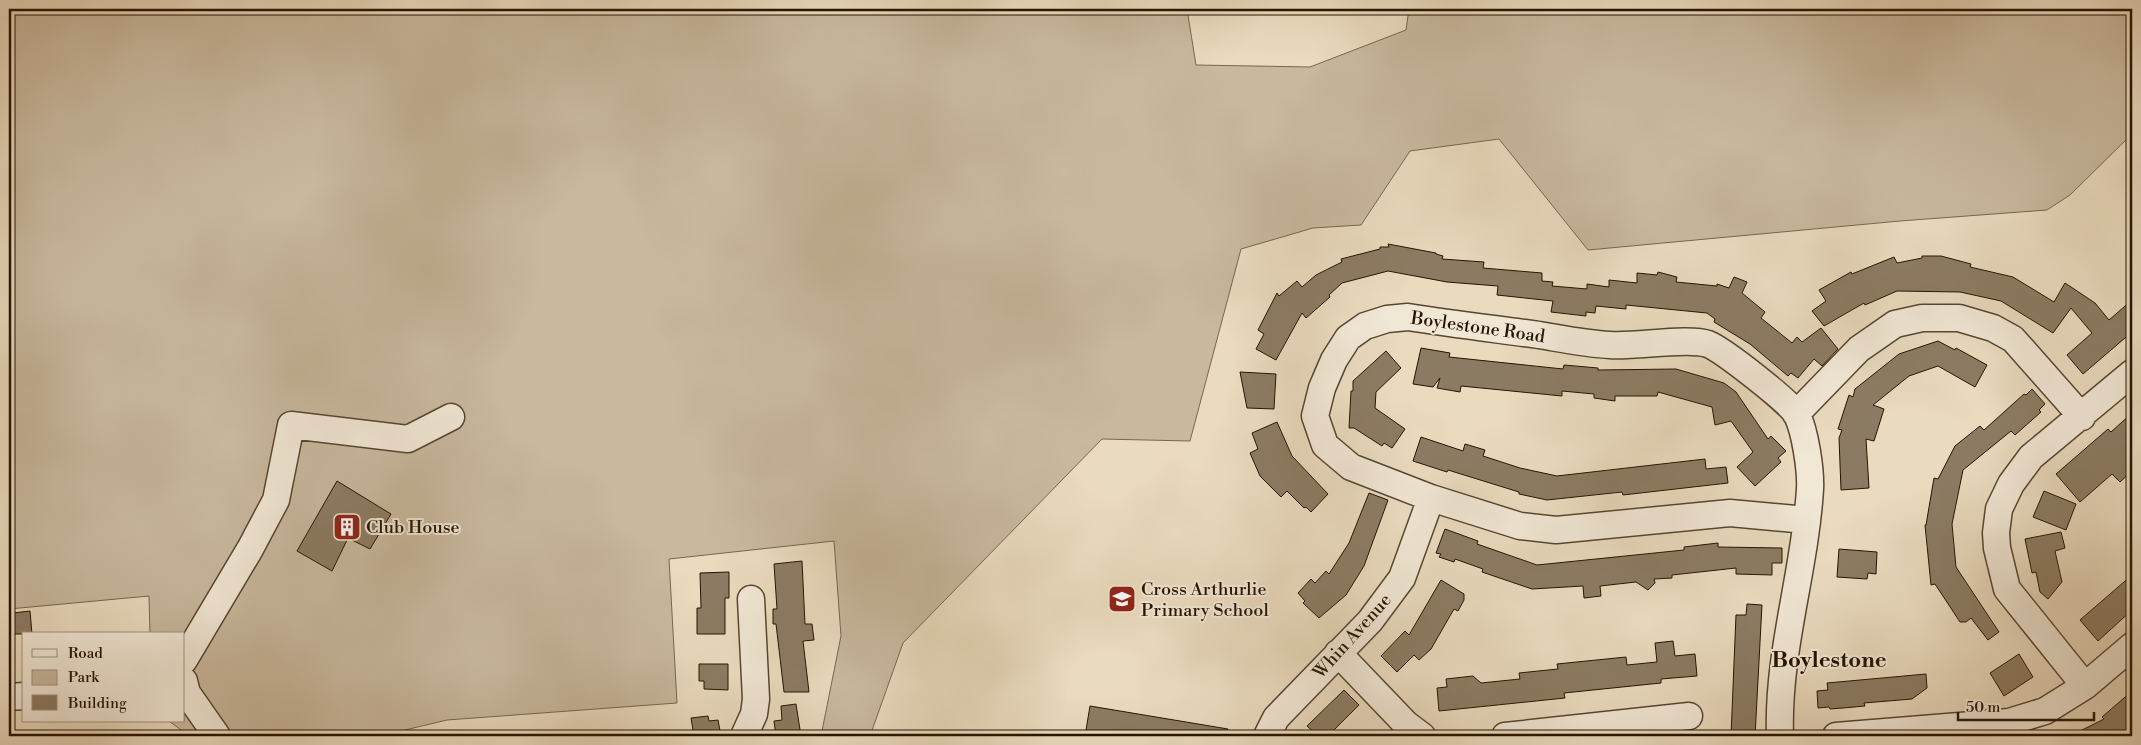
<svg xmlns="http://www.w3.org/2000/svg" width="2141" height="745" font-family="'Libre Bodoni',serif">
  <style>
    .green { fill: #c9b89e; stroke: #78664f }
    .building { fill: #8c7b63; stroke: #261400 }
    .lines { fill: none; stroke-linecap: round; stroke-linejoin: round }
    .minor-casing { stroke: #574630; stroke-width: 29 }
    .minor { stroke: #f1e7d5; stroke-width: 26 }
    .labels { text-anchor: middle; stroke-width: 4; stroke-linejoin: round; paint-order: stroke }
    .street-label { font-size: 18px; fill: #261400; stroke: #f1e7d5 }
    .poi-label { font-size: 18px; fill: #261400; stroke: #f1e7d5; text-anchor: start }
    .district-label { font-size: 22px; font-weight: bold; fill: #261400; stroke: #f1e7d5 }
  </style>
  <rect width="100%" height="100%" fill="#eadabe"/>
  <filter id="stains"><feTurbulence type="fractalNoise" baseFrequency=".004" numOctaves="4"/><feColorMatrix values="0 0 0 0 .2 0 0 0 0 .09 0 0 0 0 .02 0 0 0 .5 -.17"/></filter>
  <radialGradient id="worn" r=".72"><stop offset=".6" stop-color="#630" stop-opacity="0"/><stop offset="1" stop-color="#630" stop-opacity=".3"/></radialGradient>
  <!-- green -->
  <path class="green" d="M9,9h1178l9,56 114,2 96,-37 3,-21h723v125l-62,61 -23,15 -147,11 -312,29 -89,-111 -89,12 -49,74 -48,3 -72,21 -51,192 -88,-2 -199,204 -33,93h-49l20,-100 -7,-95 -165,18 8,144 -230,17 -67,16h-191l-20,-15h15v-87h-34l-1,-38 -140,13z"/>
  <!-- building -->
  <path class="building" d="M1388,244l48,9v1l7,2 -1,3 42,3 -1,6 59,5v8l11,1 -1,4 35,3v-5l22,3v-7l28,3v-10l20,2 1,-3 19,5 -1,5 41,4v-2l12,4 5,-11 13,5 -5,11 23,19 -4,6 31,25 5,-6 5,5 19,-14 17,21 -16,17 -8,-7 -16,19 -7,-5 -3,3 -38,-32 -36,-22 1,-3 -8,-6 -81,-8v4l-30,-3 -1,7 -9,-1v4l-35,-4 2,-11 -56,-6 1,-9 -51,-4 -59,-11 -46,12 -13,12 1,2 -24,21 -4,-5 -26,47 -20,-11 8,-15 -6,-4 19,-37 2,3 18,-15 5,6 14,-12 26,-13 -1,-3 39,-10v-2h9z
    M1922,256h19l30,8 -1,3 43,10 41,25 11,-19 30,20 14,17 23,-20v32l-49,42 -16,-19 25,-22 -21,-25 -18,25 -52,-32 -41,-9 -63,-1 -32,14 -1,-2 -40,23 -12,-15 14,-10 -7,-11 32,-18 1,2 42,-17 3,6 25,-5z
    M1938,341l17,9 1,-2 31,17 -12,22 -37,-21 -29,10 -36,29 11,4 -10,32 -8,-2 3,49 -28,2 -2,-52 3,-8 -4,-1 11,-34 4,2 2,-8 44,-35z
    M1421,348l29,5 -1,4 114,12 1,-4 34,3v2l78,-1 48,14 12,9 32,47 3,-3 15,15 -8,7 3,4 -26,24 -18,-19 16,-15 -22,-31 -16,4 -3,-18 -54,-15 -1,4h-42v5l-21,-3v-4l-32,-3v5l-101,-10 -1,6 -23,-4 3,-10 -7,9 -20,-3z
    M1386,351l15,17 -25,24 -1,16 30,21 -13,19 -8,-5 -2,3 -28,-18h-5l2,-37h2v-10z
    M1240,372l36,2 -2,35 -27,-1z
    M2032,389l13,15 -6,6 2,2 -26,23 -4,-4 -48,39 -11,54 4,43 43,65 -11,8 -17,-22 -5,4h-6l-25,-38 -4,1 -6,-60h1l8,-47 4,1 17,-33 25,-20 4,4 40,-36 2,1z
    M2132,413v58l-12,11 -8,-8 -32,28 -24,-28 52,-45 3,3z
    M1277,422l15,34 36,38 -17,18 -5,-5 -2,1 -17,-17 -6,6 -21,-21 -10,-23 8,-4 -6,-16z
    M1421,437l42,14 2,-7 20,6 -2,6 37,12 37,8 148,-17 1,10 20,-2 2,16 -105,12 -1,-3 -75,8 -28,-6v-2l-71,-22 -1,2 -34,-11z
    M337,481l54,33 -21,35 -22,-11 -16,33 -35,-20z
    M2044,491l32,13 -10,26 -33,-13z
    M1369,493l19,7 -24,66 -18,29 -27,23 -16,-15 2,-2 -7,-8 13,-14 4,4 11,-12 3,3 20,-31z
    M1445,529l33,12 -1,3 60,21 147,-15v-3l34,-4v4l64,1v15h-10v12l-36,-1v-6l-64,7v3l-18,1 1,4 -7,7 -12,-8 -36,4 1,10 -17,2 -1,-12 -51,3 -50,-17 1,-3 -28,-10 -1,3 -15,-5 2,-3 -5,-1z
    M2061,532l4,16 -10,3 7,31 -14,17 -8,-7 -4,-20 -4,1 -7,-34z
    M1839,549l38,3 -1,22 -8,-1 -1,6 -30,-2z
    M802,561l3,63h7l2,16 -11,1 6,51h-25l-8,-68h-3v-15h4l-3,-45z
    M729,572v26h-4v36h-28v-26h4l-1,-35z
    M2132,575v35l-34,31 -18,-21z
    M1441,580l23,14v6l-6,11 -4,-2 -23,40 -12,11 -5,-5 -17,17 -16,-16 24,-25 4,4z
    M1747,604l15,1 -7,131h-24l5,-121h10z
    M30,611l2,23h-18l-1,-21z
    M1673,641l2,15 20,-2 2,22 -36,3v4l-97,10 1,5 -126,13 -2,-23 10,-1 -1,-8 27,-3 8,7 39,-4 -1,-6 39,-4 -1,-5 69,-7 1,8 30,-3 -2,-19z
    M2019,654l14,23 -29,19 -14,-23z
    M699,664h29v26l-24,-1v-8h-5z
    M1926,674l1,14 -15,11 -48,4 1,3 -22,2 -13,1 -1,-2 -11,1 -1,-17 11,-1 -1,-7z
    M1344,690l15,15 -31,31h-10l-11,-10z
    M2132,691v45h-62l34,-17 -2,-2z
    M796,704l5,32h-25l-2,-15 8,-1 -1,-14z
    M1090,706l138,23 -1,7h-142z
    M708,716l1,5 9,-1 3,16h-27l-3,-18z"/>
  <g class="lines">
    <defs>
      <path id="minor" d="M1796,414l63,-65 36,-25 27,-6h37l34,10 20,11 69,78
        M1338,653l68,71 16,12
        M184,660l66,-111 26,-49 15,-75 117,14 43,-22
        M184,681l3,12 30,43
        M2085,686l-78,-97 -10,-41 -1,-15 3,-24 12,-25 20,-27 101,-84
        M9,697l15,-1
        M744,736l10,-22 2,-15 -5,-100
        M1267,736l9,-18 94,-97 32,-43 29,-80
        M1505,736l184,-20
        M1780,736c-3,-84 25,-164 30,-247 1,-19 -5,-58 -13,-74 -7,-13 -74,-65 -89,-71 -20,-7 -73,3 -98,1 -23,-1 -47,-6 -71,-10 -44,-6 -87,-11 -131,-18l-21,2 -22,7 -17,12 -14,22 -12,28 -7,28 10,29 26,22 80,31 89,28 36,4 174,-17 76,7
        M1836,736l173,-14 36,-11 40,-25 47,-40"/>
    </defs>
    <!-- minor casing -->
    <use href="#minor" class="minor-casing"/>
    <!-- minor -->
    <use href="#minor" class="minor"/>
  </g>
  <!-- icons -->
  <defs>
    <symbol id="building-square" viewBox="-11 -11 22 22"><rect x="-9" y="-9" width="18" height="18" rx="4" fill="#8f2418" stroke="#f1e7d5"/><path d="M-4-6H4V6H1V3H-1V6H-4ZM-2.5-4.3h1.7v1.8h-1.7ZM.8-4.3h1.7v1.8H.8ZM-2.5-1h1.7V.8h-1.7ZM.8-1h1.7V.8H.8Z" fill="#fff"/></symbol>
    <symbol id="school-square" viewBox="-11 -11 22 22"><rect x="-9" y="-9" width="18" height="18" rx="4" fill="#8f2418" stroke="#f1e7d5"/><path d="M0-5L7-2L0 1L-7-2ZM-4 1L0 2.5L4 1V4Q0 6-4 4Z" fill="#fff"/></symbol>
  </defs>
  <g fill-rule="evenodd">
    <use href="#building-square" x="331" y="511" width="32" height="32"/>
    <use href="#school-square" x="1106" y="583" width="32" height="32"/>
  </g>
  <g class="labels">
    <!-- street labels -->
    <g class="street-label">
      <text transform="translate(1478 327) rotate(8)" y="6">Boylestone Road</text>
      <text transform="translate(1352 636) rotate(-48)" y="6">Whin Avenue</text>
    </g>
    <!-- poi labels -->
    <g class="poi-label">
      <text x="366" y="533">Club House</text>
      <text x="1141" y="595">Cross Arthurlie<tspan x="1141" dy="21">Primary School</tspan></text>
    </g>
    <!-- district labels -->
    <g class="district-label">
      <text x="1829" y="667">Boylestone</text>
    </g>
  </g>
  <!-- margin -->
  <rect width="2141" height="745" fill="none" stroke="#eadabe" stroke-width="30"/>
  <rect x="10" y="10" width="2121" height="725" fill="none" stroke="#261400" stroke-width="2.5"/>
  <rect x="15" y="15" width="2111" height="715" fill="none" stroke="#261400"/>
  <!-- legend -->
  <rect x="22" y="632" width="162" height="90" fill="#f1e7d5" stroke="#a09380"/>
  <rect x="32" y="649" width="25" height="8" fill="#f1e7d5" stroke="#a09380"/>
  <text x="68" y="658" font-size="15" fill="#261400">Road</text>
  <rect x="32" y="670" width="25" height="15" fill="#c9b89e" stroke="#a09380"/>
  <text x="68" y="682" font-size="15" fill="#261400">Park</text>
  <rect x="32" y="695" width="25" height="15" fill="#8c7b63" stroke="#a09380"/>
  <text x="68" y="708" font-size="15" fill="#261400">Building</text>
  <!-- scale -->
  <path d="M1958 712v8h136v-8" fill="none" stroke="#261400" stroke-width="2.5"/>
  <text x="1966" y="712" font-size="15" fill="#261400" stroke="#f1e7d5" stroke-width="4" paint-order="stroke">50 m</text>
  <rect width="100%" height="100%" filter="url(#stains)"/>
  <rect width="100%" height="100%" fill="url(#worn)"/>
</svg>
